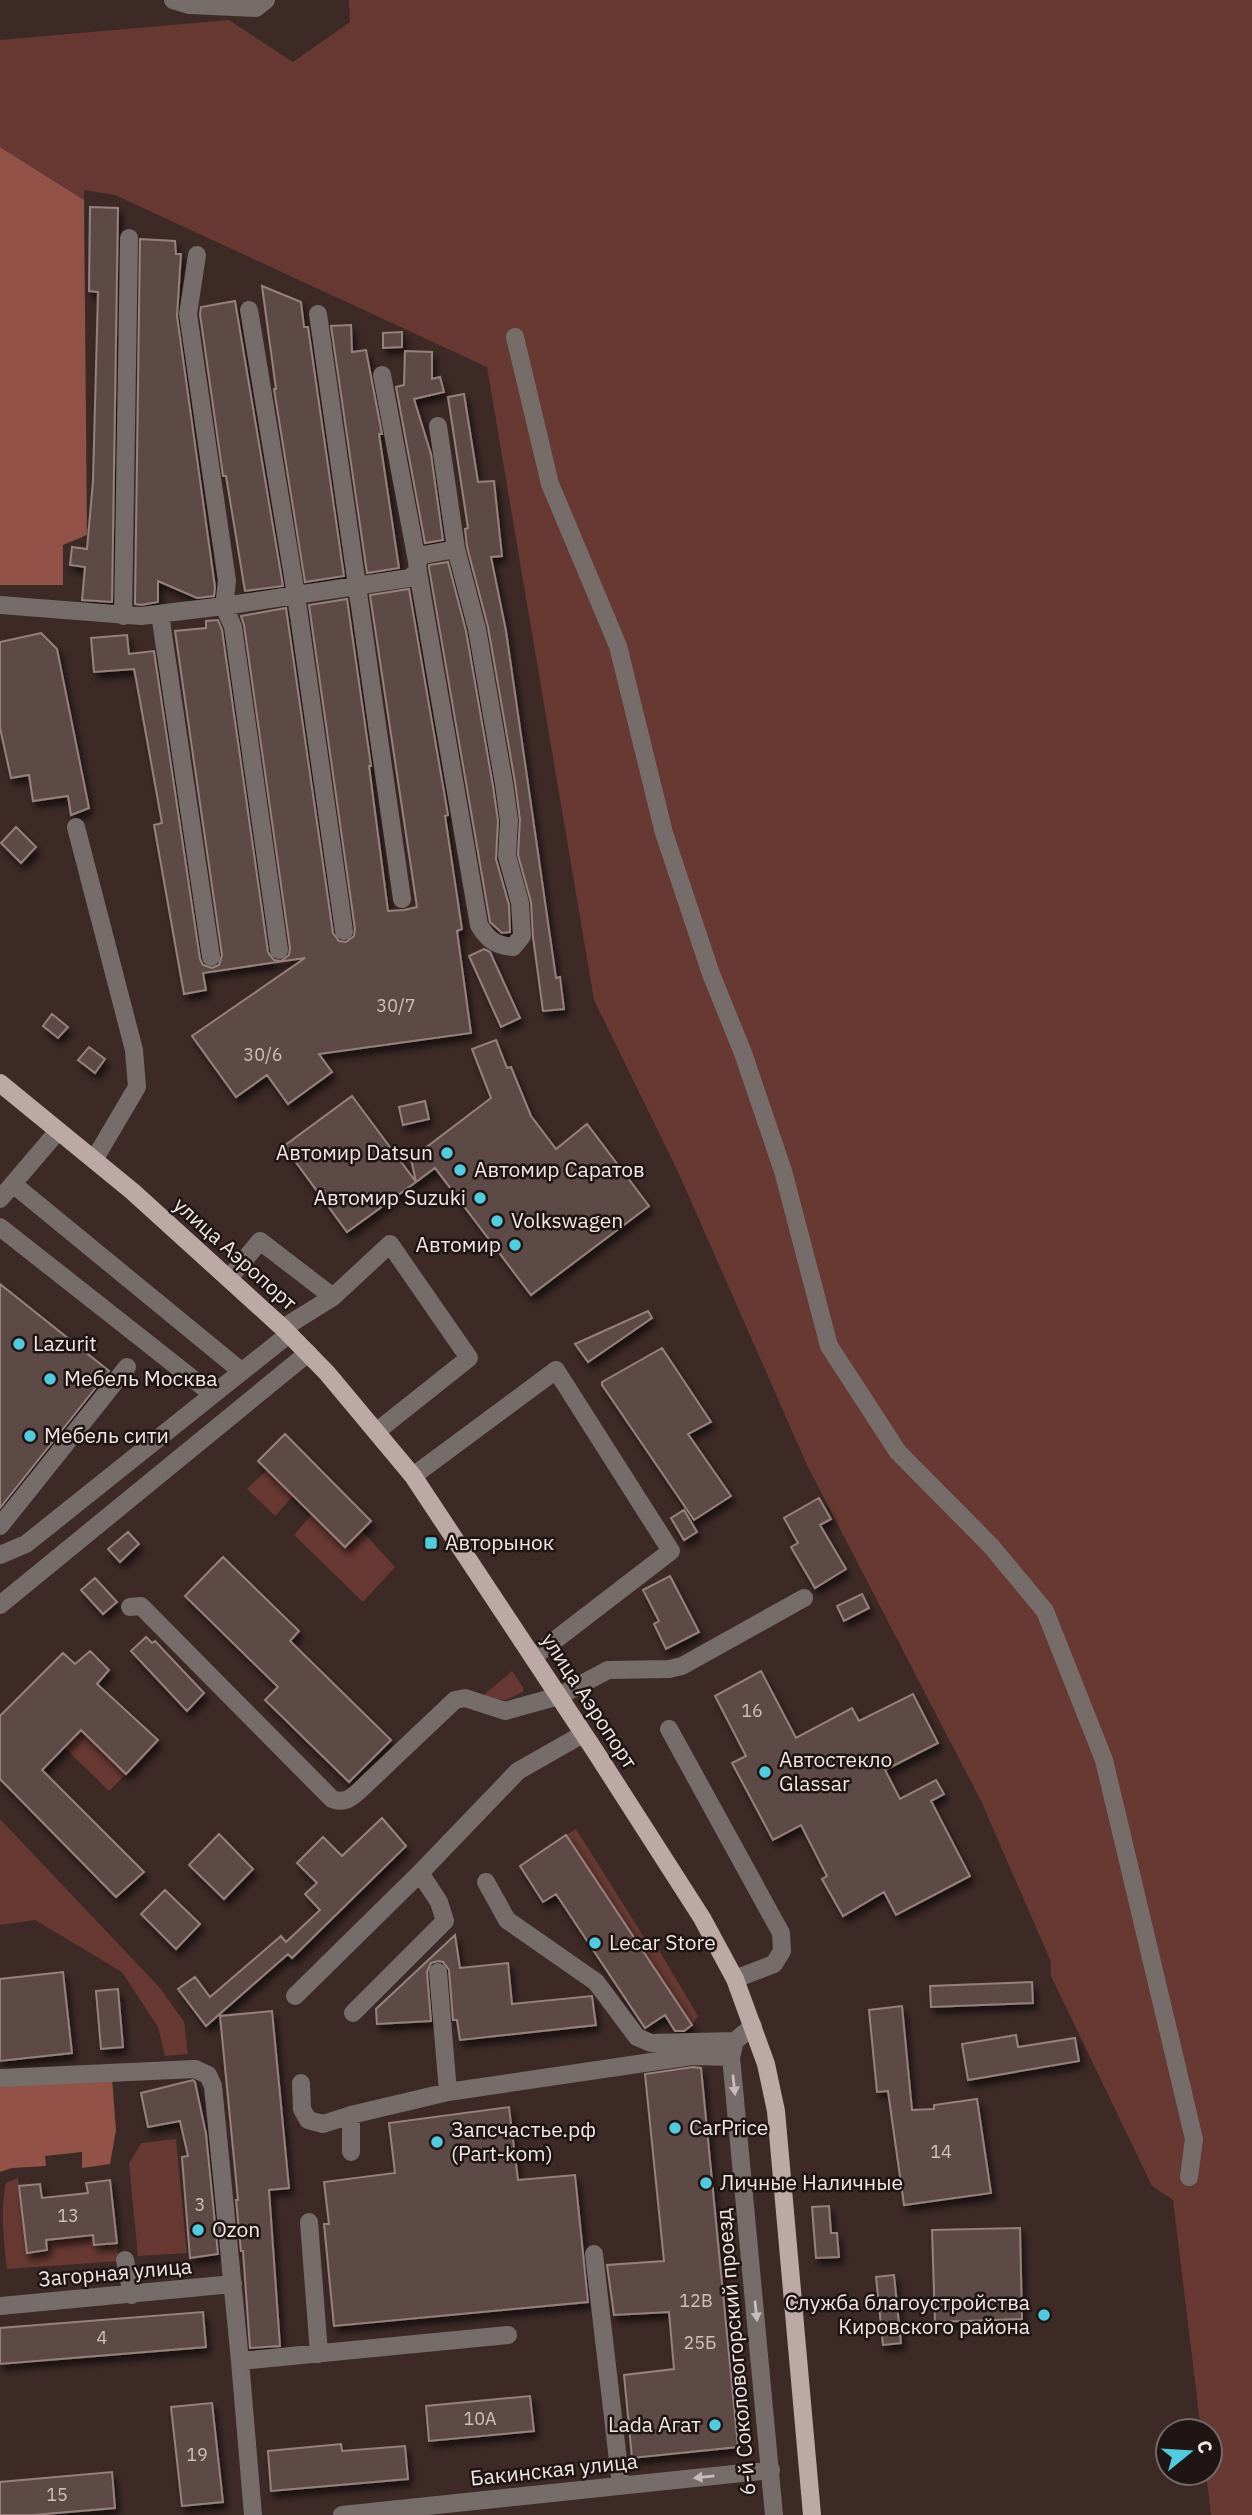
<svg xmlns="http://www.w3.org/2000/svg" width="1252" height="2515" font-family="'IBM Plex Sans',sans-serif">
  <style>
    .green { fill: #673932 }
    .forest { fill: #925247 }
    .building { fill: #5d4945; stroke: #97817d; stroke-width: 2; filter: url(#shadow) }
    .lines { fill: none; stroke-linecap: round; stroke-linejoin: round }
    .minor { stroke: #766c6a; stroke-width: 18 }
    .major { stroke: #bca8a4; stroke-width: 18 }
    .oneway { fill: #c7bcb9 }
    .poi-dot { fill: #54cade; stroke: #1e1514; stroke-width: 2.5 }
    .labels { text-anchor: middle; stroke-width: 5; stroke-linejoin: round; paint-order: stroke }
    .number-label { font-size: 18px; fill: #cec0bc }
    .poi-label { font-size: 21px; fill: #f3e7e4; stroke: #1e1514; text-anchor: start }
    .street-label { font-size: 21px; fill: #f3e7e4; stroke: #1e1514 }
  </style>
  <defs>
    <filter id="shadow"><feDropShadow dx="3.5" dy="6" stdDeviation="3.5" flood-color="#0009"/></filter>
  </defs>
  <rect width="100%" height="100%" fill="#3d2a27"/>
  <!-- green -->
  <path class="green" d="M349,0h903v2515h-41l-5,-42h4v-42h-9l-28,-231 -21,-14 -101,-210v-14l-69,-159 -175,-338 -127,-289 -86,-176 -107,-633 -372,-172 -31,-5v10l-84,-53v-107l229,-20 64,42 57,-40z
    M267,1470l26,26 -18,20 -28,-27z
    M312,1514l32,33 17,-17 34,37 -32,35 -69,-67z
    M512,1671l11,16v5l-17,8 -27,-1z
    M81,1730l45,44 -17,17 -45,-44z
    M0,1819l160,169 24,34 4,32 -23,2 -7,-29 -36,-55 -87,-52 -35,5z
    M576,1829l76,121 5,-3 41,69 -6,9 -126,-190z
    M176,2139l11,114 -49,3 -9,-92 12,-21z
    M18,2178l9,74 20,-2 -1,-10 47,-5 1,10 23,-2 2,18 -112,8c-3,-26 -7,-61 -1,-86z"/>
  <!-- forest -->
  <path class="forest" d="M0,147l84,53 3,335 -24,10v40h-63z
    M112,2078l4,52 -6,34 -28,4v-16l-37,4 1,10 -34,2 -12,4v-89z"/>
  <!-- building -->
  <path class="building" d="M90,207l28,1 -6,394 -30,-2 3,-33 -15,-2 2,-18 15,2 6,-68 5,-189 -9,-1z
    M140,239l35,2 1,13h5l-4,62 38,271 -1,9 -17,2 -39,-17v21l-17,3 -6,-1z
    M262,286l39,16 3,25h4l36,249 -39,6 -31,-193h2z
    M235,301l48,285 -38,5 -19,-115h-3l-23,-162 1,-7z
    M351,325l1,27 14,-2 16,84h-3l20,134 -32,5 -36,-247z
    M402,332v15l-19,1v-15z
    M405,351l27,1v27l8,-2 4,15 -30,7 17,55 12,86 -18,3 -29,-156 8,-2z
    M464,394l14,88 16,-1 8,75 -11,1 15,74 50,347 4,-1 4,32 -21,2 -10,-74 -2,-35 -13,-47 2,-35 -5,-38 -27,-155 -21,-80 -2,-18 3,-1 -20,-131z
    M448,562l18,69 27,155 5,35 -2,38 13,46 1,27 -8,1 -12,-11 -61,-354v-3z
    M409,589l39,226 -3,1 17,113 -5,2 14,102 -152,21 13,18 -44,32 -21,-29 -31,22 -44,-61 113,-78 -102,15 3,17 -22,4 -30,-169 8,-2 -26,-144 -2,-10 -40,3 -3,-34 36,-3 2,19 25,-3 46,308 3,6 9,3 7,-3 3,-10 -47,-324 31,-3v-7l12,-1 4,10 46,322 6,8 7,1 8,-6 1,-7 -46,-323 -3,-9 45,-8 47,325 6,8 7,1 8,-6 1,-7 -46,-324 38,-6 24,167h-2l19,145 16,-1 13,-3 -47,-312z
    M41,633l16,16 32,159 -18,7 -3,-19 -35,5 -4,-26 -18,3 -11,-50v-86z
    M16,827l20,20 -15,16 -20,-20z
    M484,949l6,3 30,66 -19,9 -32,-71z
    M52,1014l16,13 -10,11 -15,-12z
    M496,1040l11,28 4,-1 20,49 25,33 31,-25 62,82 -118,89 -96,-127 -19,14 -5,-23 80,-61 -19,-49z
    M89,1047l16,12 -10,14 -17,-13z
    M352,1096l64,86 -69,50 -63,-86z
    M425,1101l4,18 -26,6 -4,-18z
    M0,1284l109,87 -109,137z
    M648,1311l4,7 -64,44 -13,-18z
    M662,1348l49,74 -23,12 43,62 -37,24 -92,-135v-3z
    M285,1434l86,87 -26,26 -87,-86z
    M819,1498l12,21 -11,6 26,44 -31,19 -24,-41 7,-4 -14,-25z
    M684,1510l13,22 -13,8 -13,-22z
    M128,1532l11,12 -19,18 -12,-13z
    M223,1557l76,74 -9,10 101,99 -42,42 -84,-82 13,-13 -93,-91z
    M670,1576l29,56 -33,17 -12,-25 5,-3 -16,-31z
    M95,1578l22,24 -14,12 -22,-24z
    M862,1594l7,14 -25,13 -7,-15z
    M146,1637l6,6 3,-2 49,52 -17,18 -56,-60z
    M90,1651l19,19 -12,14 61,56 -32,34 -45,-44 -39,40 102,102 -28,25 -116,-118v-63l63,-63 12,11z
    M761,1671l35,67 56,-30 7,13 54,-27 25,49 -53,27 15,29 36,-19 8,14 -13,7 39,75 -74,39 -12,-23 -41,24 -21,-37 5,-3 -26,-51 -28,15 -41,-77 14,-7 -31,-60z
    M382,1818l24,28 -114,112 -4,-4 -82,72 -28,-37 17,-12 15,20 71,-61 5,6 34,-32 -15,-16 12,-11 -20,-20 26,-26 19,19z
    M219,1834l34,35 -29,30 -35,-34z
    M566,1835l126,190 -8,6h-9l-10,-16 -20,13 -89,-134 -13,8 -23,-36z
    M165,1890l35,34 -24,25 -35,-35z
    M455,1935l5,33 48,-5 4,41 80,-8 4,29 -136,15 -3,-20h-4l-4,-50 -6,-8 -5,-1 -7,2 -4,9 4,49 -54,3 -1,-15z
    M63,1972l9,81 -72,8v-82z
    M1032,1982l1,21 -102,4 -1,-21z
    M118,1989l5,58 -22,2 -5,-58z
    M902,2006l10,104 22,-1v-4l43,-6 14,94 -87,12 -16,-114 -11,1 -8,-82z
    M272,2011l17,177 -20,2 11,156 -30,2 -7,-97h-2l-5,-51h2l-18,-184z
    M1016,2035l2,12 57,-9 4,23 -111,19 -6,-36z
    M693,2067l8,1 37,379 -106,11 -8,-83 50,-6 -5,-57 -55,3 -7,-50 57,-4 -19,-187z
    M193,2080l2,2 11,52 12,120 -28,4 -8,-101 6,-1 -8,-35 -32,6 -7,-34z
    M509,2107l9,73 57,-5 13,127 -254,24 -10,-102h5l-5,-42 71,-9 -6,-50z
    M110,2180l7,63 -23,2 -1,-10 -47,5 1,10 -20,3 -8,-67 21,-2 2,14 46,-5 -2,-10z
    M829,2206l2,27h6l2,24 -23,1 -4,-51z
    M1020,2228l2,91 -87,3 -3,-92z
    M894,2275l7,68 -18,2 -7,-68z
    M203,2312l3,35 -206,17v-36z
    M530,2396l4,35 -105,10 -3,-35z
    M212,2403l11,99 -41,4 -11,-99z
    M341,2444l1,7 63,-5 3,33 -137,12 -3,-40z
    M112,2472l3,36 -82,7h-33v-33z"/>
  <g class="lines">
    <!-- minor -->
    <path class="minor" d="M173,0l17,5 66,3 10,-8
      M197,255l-9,59 39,267 -3,25 9,21 46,323
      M249,310l47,285 48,336
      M318,314l84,585
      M515,337l35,147 68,162 46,187 47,141 32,79 40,118 46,175 69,106 93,94 54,65 59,149 90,379 -5,38
      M382,375l35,186
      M418,572l61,353c9,15 16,20 34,22l9,-11 -2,-33 -13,-47 2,-35 -5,-37 -27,-155 -21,-80 -18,-123
      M0,605l141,11 83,-10 185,-28 9,-6 -1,-11 6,-6 33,-6
      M160,614l51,343
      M123,616l6,-378
      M76,827l58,223 3,37 -43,73
      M13,1184l228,187
      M0,1199l58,-68
      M0,1227l212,167
      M230,1277l30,-36 73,56
      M283,1328l50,-31 57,-53 79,114 -93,74
      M413,1476l143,-106 115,181 -138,106
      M0,1526l127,-159
      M0,1555l26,-11 263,-210
      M0,1605l308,-252
      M130,1607l11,-1 191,193c12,5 20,-1 29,-10l94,-89 10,-2 40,13 54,-15 49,-26 61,-1 13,-3 122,-68
      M669,1729l112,204 1,18 -8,13 -39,15
      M486,1882l21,38 89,62 41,55 14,6 84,-2
      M438,1972l10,120
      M295,1996l125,-123 98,-102 65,-37
      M353,2013l92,-92 -6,-19 -19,-29
      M753,2026l-18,15 -4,16 43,458
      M0,2078l195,-9 13,6 5,11 27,275 13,154
      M301,2083l1,26 6,11 15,4 28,-9
      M351,2152v-37l97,-23 244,-36 39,1
      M309,2222l10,132
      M594,2254l27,232
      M125,2260l7,35
      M0,2306l233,-22
      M240,2361l268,-26
      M342,2515l429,-45"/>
    <!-- major -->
    <path class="major" d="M0,1083l132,108 151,137 44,45 86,103 182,275 107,167 33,61 31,85 10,47 36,404"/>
  </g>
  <!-- one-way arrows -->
  <defs><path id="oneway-solid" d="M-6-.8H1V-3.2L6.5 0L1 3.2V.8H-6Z" transform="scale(1.75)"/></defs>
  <g class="oneway">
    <use href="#oneway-solid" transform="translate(734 2085) rotate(84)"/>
    <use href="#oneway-solid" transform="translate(756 2311) rotate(84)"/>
    <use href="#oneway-solid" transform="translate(704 2477) rotate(174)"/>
  </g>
  <!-- markers -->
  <g class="poi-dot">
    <circle cx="447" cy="1153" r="7"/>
    <circle cx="460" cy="1170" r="7"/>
    <circle cx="480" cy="1198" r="7"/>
    <circle cx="497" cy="1221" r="7"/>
    <circle cx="515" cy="1245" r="7"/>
    <circle cx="19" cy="1344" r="7"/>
    <circle cx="50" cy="1379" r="7"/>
    <circle cx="30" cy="1436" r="7"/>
    <rect x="424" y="1536" width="14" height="14" rx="3.5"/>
    <circle cx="765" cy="1772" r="7"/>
    <circle cx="595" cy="1943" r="7"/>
    <circle cx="675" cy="2128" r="7"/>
    <circle cx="437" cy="2142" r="7"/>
    <circle cx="706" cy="2183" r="7"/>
    <circle cx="198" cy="2230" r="7"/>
    <circle cx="1044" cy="2315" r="7"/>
    <circle cx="715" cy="2425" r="7"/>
  </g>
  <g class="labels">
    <!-- number labels -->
    <g class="number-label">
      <text x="396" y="1012">30/7</text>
      <text x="263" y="1061">30/6</text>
      <text x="752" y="1717">16</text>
      <text x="941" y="2158">14</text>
      <text x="200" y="2211">3</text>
      <text x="68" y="2222">13</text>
      <text x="696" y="2307">12В</text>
      <text x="102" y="2344">4</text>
      <text x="700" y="2349">25Б</text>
      <text x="480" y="2425">10А</text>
      <text x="197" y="2461">19</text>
      <text x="57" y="2501">15</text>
    </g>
    <!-- poi labels -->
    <g class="poi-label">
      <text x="433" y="1160" text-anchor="end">Автомир Datsun</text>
      <text x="474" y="1177">Автомир Саратов</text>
      <text x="466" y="1205" text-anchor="end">Автомир Suzuki</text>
      <text x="511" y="1228">Volkswagen</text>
      <text x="501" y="1252" text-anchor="end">Автомир</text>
      <text x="33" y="1351">Lazurit</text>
      <text x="64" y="1386">Мебель Москва</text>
      <text x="44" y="1443">Мебель сити</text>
      <text x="445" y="1550">Авторынок</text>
      <text x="779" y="1767">Автостекло<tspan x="779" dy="24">Glassar</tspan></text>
      <text x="609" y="1950">Lecar Store</text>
      <text x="689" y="2135">CarPrice</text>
      <text x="451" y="2137">Запсчастье.рф<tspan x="451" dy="24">(Part-kom)</tspan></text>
      <text x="720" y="2190">Личные Наличные</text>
      <text x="212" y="2237">Ozon</text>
      <text x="1030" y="2310" text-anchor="end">Служба благоустройства<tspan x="1030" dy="24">Кировского района</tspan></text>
      <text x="701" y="2432" text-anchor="end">Lada Агат</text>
    </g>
    <!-- street labels -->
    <g class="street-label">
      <text transform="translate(235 1254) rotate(42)" y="7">улица Аэропорт</text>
      <text transform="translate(589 1701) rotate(57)" y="7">улица Аэропорт</text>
      <text transform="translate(115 2273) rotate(-5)" y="7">Загорная улица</text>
      <text transform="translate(736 2352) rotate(-95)" y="7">6-й Соколовогорский проезд</text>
      <text transform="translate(554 2470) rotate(-6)" y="7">Бакинская улица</text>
    </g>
  </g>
  <!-- north arrow -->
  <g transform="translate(1189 2452) rotate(72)"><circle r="33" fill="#1e1514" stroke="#736967" stroke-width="2"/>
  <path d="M0-5L12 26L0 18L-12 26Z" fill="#54cade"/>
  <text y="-10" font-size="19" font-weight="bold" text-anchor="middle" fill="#f3e7e4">С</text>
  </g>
</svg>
